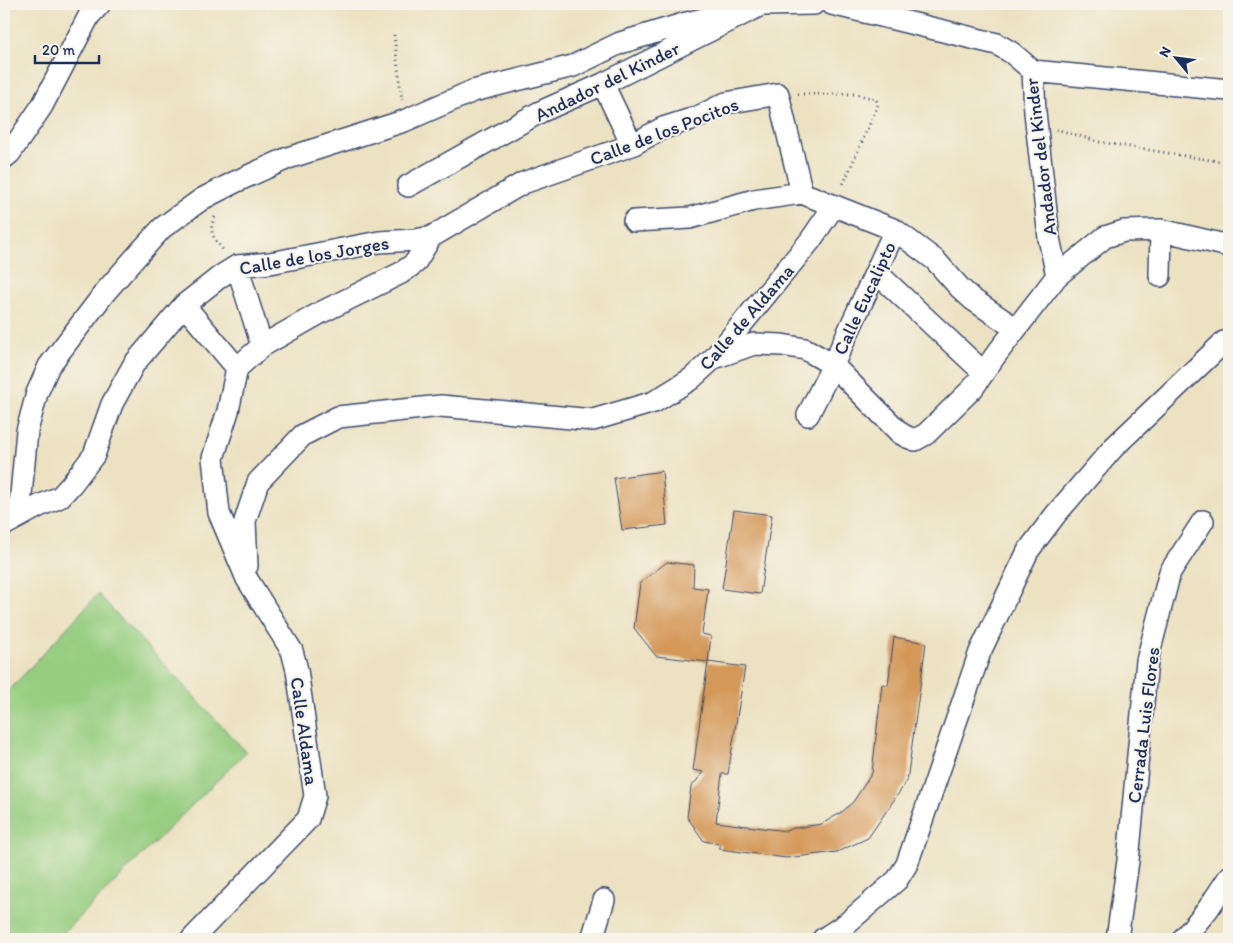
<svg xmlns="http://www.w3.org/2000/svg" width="1233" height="943" font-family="Itim,sans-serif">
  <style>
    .green { fill: #96cd80; stroke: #587e6f }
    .building { fill: #d49859 }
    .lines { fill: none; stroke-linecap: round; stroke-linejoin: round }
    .street-casing { stroke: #3a4a6d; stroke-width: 24 }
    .path { stroke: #3a4a6d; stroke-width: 3; stroke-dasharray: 1 4; stroke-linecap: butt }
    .street { stroke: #fff; stroke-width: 21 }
    .labels { text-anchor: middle; stroke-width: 4; stroke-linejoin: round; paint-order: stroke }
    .street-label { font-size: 19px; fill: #1b2f5e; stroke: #f7f3e8 }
  </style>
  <rect width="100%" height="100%" fill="#f7f3e8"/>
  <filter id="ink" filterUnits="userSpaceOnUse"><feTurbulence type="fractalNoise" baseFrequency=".02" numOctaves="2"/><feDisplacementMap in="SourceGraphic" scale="10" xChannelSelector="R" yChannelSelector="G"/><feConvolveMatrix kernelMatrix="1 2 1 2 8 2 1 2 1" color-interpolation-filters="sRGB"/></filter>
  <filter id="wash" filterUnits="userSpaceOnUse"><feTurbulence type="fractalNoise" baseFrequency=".0096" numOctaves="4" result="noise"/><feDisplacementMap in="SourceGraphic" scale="20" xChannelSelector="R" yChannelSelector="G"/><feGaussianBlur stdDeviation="1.12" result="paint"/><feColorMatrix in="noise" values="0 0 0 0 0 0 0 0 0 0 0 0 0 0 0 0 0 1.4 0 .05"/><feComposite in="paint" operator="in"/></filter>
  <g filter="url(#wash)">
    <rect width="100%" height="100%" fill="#ece2c2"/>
    <!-- green -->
    <path class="green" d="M98,594l148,158 -189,187h-53v-243z"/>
    <g id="blocks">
      <!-- building -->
      <path class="building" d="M662,471l5,54 -45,5 -8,-52z
        M734,510l38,5 -12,79 -38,-5z
        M667,562l27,3 -1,22 15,2 -6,45 9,2 -3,26 -52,-6 -22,-28 6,-45z
        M894,637l32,6 -19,138 -39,57 -31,14 -51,6 -66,-9v-5l-16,-3 -17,-24 4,-30 13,-15 -11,-2 15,-108 37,5 -17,107h-6l-6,48 70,9 8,-3 28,-4 20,-12 11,-10 19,-29 10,-89 6,1z"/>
    </g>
  </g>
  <g filter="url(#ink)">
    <use href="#blocks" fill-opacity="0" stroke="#3a4a6d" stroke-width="1"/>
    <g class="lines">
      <defs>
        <path id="street" d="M832,4l165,40 15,9 21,18 2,41 14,126 8,38
          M1033,71l196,19
          M603,84l29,61
          M4,158l6,-5 32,-47 47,-90 11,-12
          M408,186l132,-74 63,-28 158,-79 53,-1
          M802,193l93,37 40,30 25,28 12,11 44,30
          M634,221l56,-3 64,-18 48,-7
          M237,266l25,80
          M876,272l107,100
          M1160,276l1,-46
          M184,305l53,63
          M714,358l40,-14 28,1 23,4 28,16 67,68 7,4 8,3 11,-6 47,-46 22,-32 62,-80 48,-39 19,-6 37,-1 68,16
          M808,415l25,-50 62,-135
          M19,516l8,-85 10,-38 12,-27 57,-75 35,-40 21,-23 40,-29 33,-17 53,-24 116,-37 69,-30 100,-25 47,-23 63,-19 78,-19
          M4,525l35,-19 21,-9 11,-12 23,-30 18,-51 22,-40 50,-59 37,-29 16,-10 33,-3 109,-21 36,-2 16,-3 92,-54 109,-38 31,-17 35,-11 28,-14 52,-9 24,99
          M247,566l-2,-45 13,-39 45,-47 35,-18 103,-11 152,14 61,-18 37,-23 23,-21 96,-117 24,-35
          M192,939l116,-120 7,-23 -18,-126 -5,-19 -45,-72 -28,-66 -6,-55 15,-47 9,-43 25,-22 58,-33 81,-40 14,-10 16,-26
          M592,939l12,-39
          M823,939l23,-15 51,-44 10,-16 73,-212 48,-101 28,-37 58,-67 110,-105
          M1117,939l11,-78 19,-200 23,-89 33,-51
          M1183,939l25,-30 21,-32"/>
      </defs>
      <!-- street casing -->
      <use href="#street" class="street-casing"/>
      <!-- path -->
      <path class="path" d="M394,35l8,65
        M798,94h57l21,5 2,6 -36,82
        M1056,129l44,13 129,21
        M215,217c-8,14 0,23 9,34"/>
      <!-- street -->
      <use href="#street" class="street"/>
    </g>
  </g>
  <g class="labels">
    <!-- street labels -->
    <g class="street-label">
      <text transform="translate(607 81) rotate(-26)" y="7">Andador del Kinder</text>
      <text transform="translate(664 131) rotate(-21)" y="7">Calle de los Pocitos</text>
      <text transform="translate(1040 157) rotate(-97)" y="7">Andador del Kinder</text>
      <text transform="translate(314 255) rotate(-10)" y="7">Calle de los Jorges</text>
      <text transform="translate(864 298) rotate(-65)" y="7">Calle Eucalipto</text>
      <text transform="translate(746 317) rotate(-49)" y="7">Calle de Aldama</text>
      <text transform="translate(1143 725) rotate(-83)" y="7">Cerrada Luis Flores</text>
      <text transform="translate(305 731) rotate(82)" y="7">Calle Aldama</text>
    </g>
  </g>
  <!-- margin -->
  <rect width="1233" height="943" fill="none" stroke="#f7f3e8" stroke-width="20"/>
  <!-- north arrow -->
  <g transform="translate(1176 58) rotate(299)" stroke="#f7f3e8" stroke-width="4" paint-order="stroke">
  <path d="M0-4L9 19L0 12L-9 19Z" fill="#1b2f5e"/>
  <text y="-8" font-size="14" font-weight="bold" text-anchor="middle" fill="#1b2f5e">N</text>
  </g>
  <!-- scale -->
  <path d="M35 55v8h64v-8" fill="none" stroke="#1b2f5e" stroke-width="2.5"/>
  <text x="42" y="55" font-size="15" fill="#1b2f5e" stroke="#f7f3e8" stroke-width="4" paint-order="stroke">20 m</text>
</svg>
